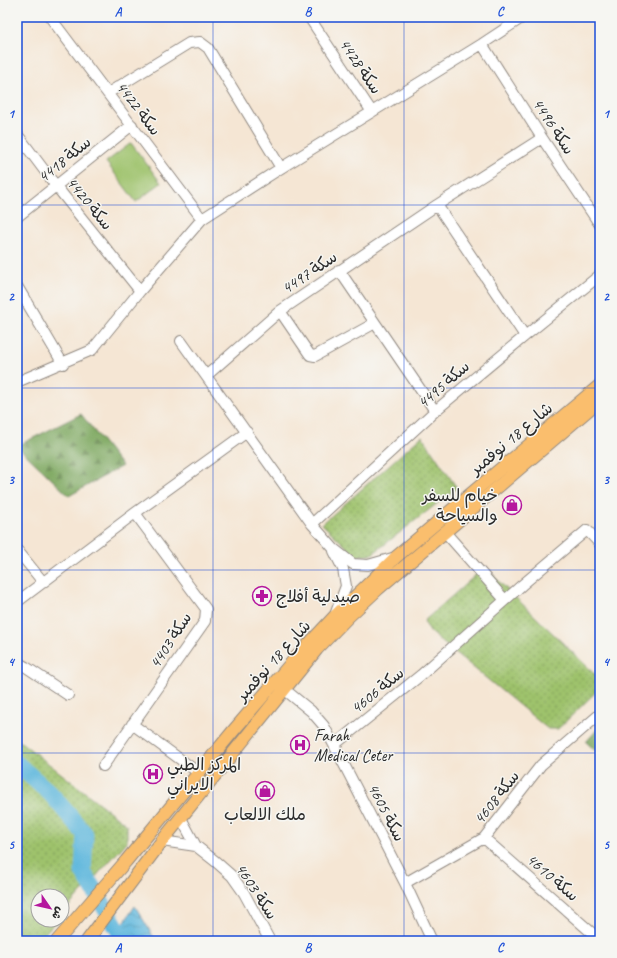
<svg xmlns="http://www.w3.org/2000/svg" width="617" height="958" font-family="Caveat,'Playpen Sans Arabic',sans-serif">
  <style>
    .grass { fill: url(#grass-dots); stroke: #64764c }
    .forest { fill: url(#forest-firs); stroke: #546a46 }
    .pitch { fill: #9ec26c; stroke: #64764c }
    .water { fill: url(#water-waves); stroke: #467284 }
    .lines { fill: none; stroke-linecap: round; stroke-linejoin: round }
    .river { stroke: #60b8dd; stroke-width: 17 }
    .minor-casing { stroke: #908880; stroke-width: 12 }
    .major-casing { stroke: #908880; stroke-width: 14 }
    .minor { stroke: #fff; stroke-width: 10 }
    .major { stroke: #fabe6d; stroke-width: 12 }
    .grid { fill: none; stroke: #1d4ed8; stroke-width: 1; stroke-opacity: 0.55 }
    .labels { text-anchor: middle; stroke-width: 3; stroke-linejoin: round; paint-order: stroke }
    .street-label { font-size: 17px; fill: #2b2b2b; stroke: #f6f6f2 }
    .poi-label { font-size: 17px; fill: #2b2b2b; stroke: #f6f6f2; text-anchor: start }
    .neatline { fill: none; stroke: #1d4ed8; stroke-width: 1.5 }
    .grid-label { font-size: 13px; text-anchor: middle; font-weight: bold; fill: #1d4ed8 }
  </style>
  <defs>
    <pattern id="grass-dots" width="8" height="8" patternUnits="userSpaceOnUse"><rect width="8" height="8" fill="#9ec26c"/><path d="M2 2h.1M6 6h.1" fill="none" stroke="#819e59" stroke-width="1.8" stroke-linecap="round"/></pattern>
    <pattern id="forest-firs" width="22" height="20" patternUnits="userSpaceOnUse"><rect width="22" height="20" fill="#7ea860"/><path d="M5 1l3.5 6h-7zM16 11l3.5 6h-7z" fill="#67894f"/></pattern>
    <pattern id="water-waves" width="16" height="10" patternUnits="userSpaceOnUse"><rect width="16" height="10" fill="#60b8dd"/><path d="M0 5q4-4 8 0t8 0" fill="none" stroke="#4f96b3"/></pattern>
  </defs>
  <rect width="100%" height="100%" fill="#f6f6f2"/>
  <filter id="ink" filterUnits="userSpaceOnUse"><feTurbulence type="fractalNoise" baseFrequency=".025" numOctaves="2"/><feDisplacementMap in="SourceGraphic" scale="8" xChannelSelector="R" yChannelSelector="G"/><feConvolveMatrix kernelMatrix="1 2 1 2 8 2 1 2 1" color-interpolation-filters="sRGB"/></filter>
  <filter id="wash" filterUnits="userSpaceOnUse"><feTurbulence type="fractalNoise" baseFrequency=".012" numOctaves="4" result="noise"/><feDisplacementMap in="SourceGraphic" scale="16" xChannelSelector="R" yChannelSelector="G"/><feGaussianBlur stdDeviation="0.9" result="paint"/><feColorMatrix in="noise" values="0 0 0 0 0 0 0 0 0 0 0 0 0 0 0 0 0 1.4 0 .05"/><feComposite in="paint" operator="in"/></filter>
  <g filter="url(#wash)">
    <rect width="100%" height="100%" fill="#f5e6d4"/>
    <!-- grass -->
    <path class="grass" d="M422,436l35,52 -86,67 -15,1 -34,-32z
      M487,570l110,106 3,6v6l-42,41h-10l-118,-97 -6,-11 55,-49z
      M17,739l110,86v17l-65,72v-18h-24v24h19l-19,21h-21z"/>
    <!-- forest -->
    <path class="forest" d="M81,414l41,52 -53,30 -52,-50z
      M600,726v29l-14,-13z"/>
    <!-- pitch -->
    <path class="pitch" d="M131,143l30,40 -25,19 -30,-40z"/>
    <!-- water -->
    <path class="water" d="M135,906l21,35h-44z"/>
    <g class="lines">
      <!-- river -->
      <path class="river" d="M17,764l33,29 35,41 -2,38 42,69"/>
    </g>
  </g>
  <g filter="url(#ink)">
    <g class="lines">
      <defs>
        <path id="minor" d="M50,17l152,202
          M309,17l63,95
          M482,44l60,94 58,87
          M108,93l81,-50 11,-1 8,6 73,120
          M17,134l39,52 84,105
          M437,205l88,131
          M17,217l115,-92
          M339,270l96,141
          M17,286l46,78
          M280,311l30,44 5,1 60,-33
          M181,341l131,183 22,25 19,15 15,1 28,-8
          M206,376l74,-65 157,-106 105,-67
          M17,382l75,-32 48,-59 62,-72 79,-51 201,-124 41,-27
          M312,524l123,-113 90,-75 75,-61
          M445,532l60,68
          M17,550l26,32
          M334,551l9,18 3,17 -11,29
          M17,602l118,-89 112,-81
          M17,662l9,5 42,28
          M284,689l27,22 13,15 10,19 71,138 27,58
          M132,724l67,49
          M334,745l87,-70 101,-90 65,-55 13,14
          M103,766l102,-145 1,-12 -71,-96
          M181,818l15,28 19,15 17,15 12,17 26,48
          M484,838l116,102
          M162,841l34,5
          M405,883l79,-45 57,-73 59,-51"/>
        <path id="major" d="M57,941l69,-80 108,-131 59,-69 41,-44 62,-60 204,-172
          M87,941l75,-100 155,-192 32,-33 29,-27 222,-189"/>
      </defs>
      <!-- minor casing -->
      <use href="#minor" class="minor-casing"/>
      <!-- major casing -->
      <use href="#major" class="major-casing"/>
      <!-- minor -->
      <use href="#minor" class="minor"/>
      <!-- major -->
      <use href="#major" class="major"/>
    </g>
  </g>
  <!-- grid -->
  <path class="grid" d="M213,17v924M404,17v924M17,205h583M17,388h583M17,570h583M17,753h583"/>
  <!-- icons -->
  <defs>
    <symbol id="shop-ring" viewBox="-11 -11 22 22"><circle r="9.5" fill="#f6f6f2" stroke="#b5179e" stroke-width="1.5"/><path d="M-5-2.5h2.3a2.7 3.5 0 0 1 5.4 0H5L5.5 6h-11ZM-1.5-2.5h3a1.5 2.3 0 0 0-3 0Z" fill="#b5179e"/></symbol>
    <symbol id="pharmacy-ring" viewBox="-11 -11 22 22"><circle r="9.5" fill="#f6f6f2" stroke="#b5179e" stroke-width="1.5"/><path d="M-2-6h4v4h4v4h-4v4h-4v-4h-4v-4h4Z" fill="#b5179e"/></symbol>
    <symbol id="hospital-ring" viewBox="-11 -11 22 22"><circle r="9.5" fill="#f6f6f2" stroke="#b5179e" stroke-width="1.5"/><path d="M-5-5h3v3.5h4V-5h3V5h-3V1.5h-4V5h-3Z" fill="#b5179e"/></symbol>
  </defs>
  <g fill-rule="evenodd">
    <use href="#shop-ring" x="501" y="494" width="22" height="22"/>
    <use href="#pharmacy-ring" x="251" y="585" width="22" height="22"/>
    <use href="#hospital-ring" x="289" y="734" width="22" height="22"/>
    <use href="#hospital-ring" x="142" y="763" width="22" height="22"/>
    <use href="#shop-ring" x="254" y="780" width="22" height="22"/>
  </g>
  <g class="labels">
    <!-- street labels -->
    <g class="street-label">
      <text transform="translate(361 66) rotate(56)" y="6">سكة 4428</text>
      <text transform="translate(139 108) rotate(53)" y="6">سكة 4422</text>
      <text transform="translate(554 126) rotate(57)" y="6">سكة 4496</text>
      <text transform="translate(64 159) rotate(-39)" y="6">سكة 4418</text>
      <text transform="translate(90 203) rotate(51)" y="6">سكة 4420</text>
      <text transform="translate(309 272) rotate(-34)" y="6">سكة 4497</text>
      <text transform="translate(443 384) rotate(-41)" y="6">سكة 4495</text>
      <text transform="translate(511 438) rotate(-40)" y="6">شارع 18 نوفمبر</text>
      <text transform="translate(170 640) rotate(-57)" y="6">سكة 4403</text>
      <text transform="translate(273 660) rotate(-48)" y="6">شارع 18 نوفمبر</text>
      <text transform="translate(377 690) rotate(-39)" y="6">سكة 4606</text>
      <text transform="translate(496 797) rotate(-52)" y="6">سكة 4608</text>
      <text transform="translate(387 812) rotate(63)" y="6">سكة 4605</text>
      <text transform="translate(553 877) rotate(41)" y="6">سكة 4610</text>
      <text transform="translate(257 891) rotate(57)" y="6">سكة 4603</text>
    </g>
    <!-- poi labels -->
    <g class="poi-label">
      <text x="498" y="501" text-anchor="end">خيام للسفر<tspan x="498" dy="20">والسياحة</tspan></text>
      <text x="276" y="602">صيدلية أفلاج</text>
      <text x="314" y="741">Farah<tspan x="314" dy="20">Medical Ceter</tspan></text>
      <text x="167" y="770">المركز الطبي<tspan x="167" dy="20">الايراني</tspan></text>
      <text x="265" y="820" text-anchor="middle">ملك الالعاب</text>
    </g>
  </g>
  <!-- margin -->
  <rect width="617" height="958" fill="none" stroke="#f6f6f2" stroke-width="44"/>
  <!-- north arrow -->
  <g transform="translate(50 908) rotate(124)"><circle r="19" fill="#f6f6f2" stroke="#a5a5a2"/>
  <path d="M0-3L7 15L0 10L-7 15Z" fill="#b5179e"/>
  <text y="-6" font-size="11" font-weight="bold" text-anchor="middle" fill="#2b2b2b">ش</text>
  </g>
  <rect x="22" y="22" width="573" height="914" class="neatline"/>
  <g class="grid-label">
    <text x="118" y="16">A</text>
    <text x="308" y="16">B</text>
    <text x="500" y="16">C</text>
    <text x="11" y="118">1</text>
    <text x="606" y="118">1</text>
    <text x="11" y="301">2</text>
    <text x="606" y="301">2</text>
    <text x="11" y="484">3</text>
    <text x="606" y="484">3</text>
    <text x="11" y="666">4</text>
    <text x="606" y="666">4</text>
    <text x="11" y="849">5</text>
    <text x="606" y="849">5</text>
    <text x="118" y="952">A</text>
    <text x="308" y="952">B</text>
    <text x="500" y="952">C</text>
  </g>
</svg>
